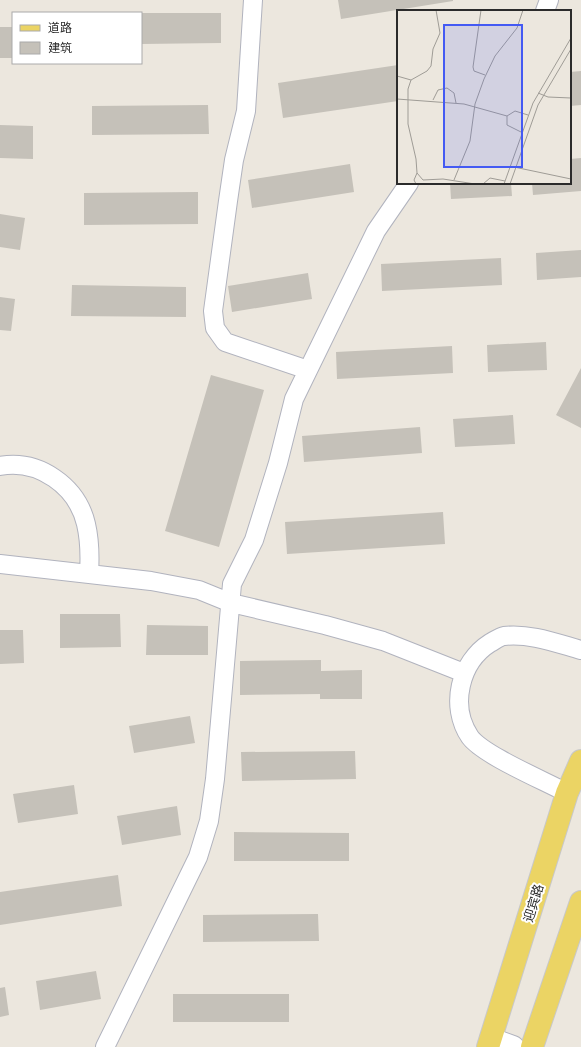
<svg xmlns="http://www.w3.org/2000/svg" width="581" height="1047" font-family="Helvetica,'Noto Sans SC',sans-serif">
  <style>
    .building { fill: #c5c1b9 }
    .lines { fill: none; stroke-linecap: round; stroke-linejoin: round }
    .minor-casing { stroke: #b1b3be; stroke-width: 20 }
    .tertiary-casing { stroke: #b1b3be; stroke-width: 24 }
    .primary-casing { stroke: #c8c8c8; stroke-width: 24 }
    .minor { stroke: #fff; stroke-width: 18 }
    .tertiary { stroke: #fff; stroke-width: 22 }
    .primary { stroke: #ebd464; stroke-width: 22 }
    .labels { text-anchor: middle; stroke-width: 4; stroke-linejoin: round; paint-order: stroke }
    .street-label { font-size: 13px; fill: #2b2b2b; stroke: #fff }
    .inset-road { fill: none; stroke: #9f9c96; stroke-width: 1 }
    .view { fill: #445af3; fill-opacity: 0.15; stroke: #445af3; stroke-width: 2 }
    .inset-edge { fill: none; stroke: #2b2b2b; stroke-width: 2 }
  </style>
  <rect width="100%" height="100%" fill="#ece7de"/>
  <!-- building -->
  <path class="building" d="M338,0h115v1l-112,18z
    M141,13h80v30l-80,1z
    M0,27h13v31h-13z
    M398,65v36l-115,17 -5,-35z
    M581,71v34l-11,1v-34z
    M208,105l1,29 -117,1v-29z
    M0,125l33,1v33l-33,-1z
    M581,158v33l-48,4 -1,-12h38v-24z
    M350,164l4,28 -102,16 -4,-28z
    M450,183h61l1,13 -61,3z
    M198,192v32l-114,1v-32z
    M0,214l25,4 -5,32 -20,-3z
    M581,250v27l-44,3 -1,-27z
    M501,258l1,27 -120,6 -1,-27z
    M308,273l4,26 -80,13 -4,-26z
    M72,285l114,2v30l-115,-1z
    M0,297l15,2 -4,32 -11,-1z
    M546,342l1,28 -59,2 -1,-27z
    M452,346l1,27 -116,6 -1,-27z
    M581,368v60l-25,-13z
    M211,375l53,15 -45,157 -54,-16z
    M513,415l2,29 -60,3 -2,-28z
    M420,427l2,26 -118,9 -2,-26z
    M443,512l2,32 -158,10 -2,-32z
    M60,614h60l1,33 -61,1z
    M147,625l61,1v29h-62z
    M0,630h23l1,33 -24,1z
    M321,660v11l41,-1v29h-42v-5l-80,1v-34z
    M190,716l5,27 -61,10 -5,-27z
    M355,751l1,28 -114,2 -1,-29z
    M74,785l4,29 -60,9 -5,-29z
    M177,806l4,29 -59,10 -5,-29z
    M234,832l115,1v28h-115z
    M118,875l4,31 -122,19v-33z
    M318,914l1,27 -116,1v-27z
    M96,971l5,28 -61,11 -4,-29z
    M5,987l4,28 -9,2v-29z
    M173,994h116v28h-116z"/>
  <g class="lines">
    <defs>
      <path id="minor" d="M253,0l-7,111 -12,49 -6,41 -15,110 2,17 10,14 83,28
        M545,11l4,-11
        M0,466c39,-7 77,20 86,58 4,17 4,34 3,50
        M0,564l151,17 48,9 32,13 94,22 58,16 81,32
        M567,793c-22,-12 -84,-38 -97,-56 -21,-31 -10,-75 20,-94 4,-2 9,-6 14,-7 26,-3 52,7 77,14
        M105,1047l93,-190 11,-36 6,-42 17,-195 22,-44 24,-77 16,-64 82,-168 33,-48"/>
      <path id="tertiary" d="M491,1039l22,8"/>
      <path id="primary" d="M488,1047l79,-254 14,-32
        M532,1047l49,-145"/>
    </defs>
    <!-- minor casing -->
    <use href="#minor" class="minor-casing"/>
    <!-- tertiary casing -->
    <use href="#tertiary" class="tertiary-casing"/>
    <!-- primary casing -->
    <use href="#primary" class="primary-casing"/>
    <!-- minor -->
    <use href="#minor" class="minor"/>
    <!-- tertiary -->
    <use href="#tertiary" class="tertiary"/>
    <!-- primary -->
    <use href="#primary" class="primary"/>
  </g>
  <g class="labels">
    <!-- street labels -->
    <g class="street-label">
      <text transform="translate(533 903) rotate(-73)" y="5">迎宾路</text>
    </g>
  </g>
  <!-- overview -->
  <g transform="translate(397 10)">
    <rect width="174" height="174" fill="#ece7de"/>
    <path class="inset-road" d="M84,0l-8,57 1,4 11,4M0,66l14,4M141,83l10,4 23,1M0,89l67,5 43,12M36,90l5,-10 9,-2 7,5 2,10M124,122l-14,-7v-9l8,-5 13,4M117,157l57,12M20,163l6,7 20,-1 32,5M57,170l16,-39 5,-37 9,-25 11,-23 22,-28 6,-18M19,174l-2,-4 3,-7 -1,-14 -8,-35v-35l3,-9 16,-9 4,-5 2,-17 7,-16 -4,-23M86,174l7,-6 15,3M107,174l29,-81 38,-65M113,174l28,-79 33,-56"/>
    <path class="view" d="M47,15h78v142h-78z"/>
    <rect width="174" height="174" class="inset-edge"/>
  </g>
  <!-- legend -->
  <rect x="12" y="12" width="130" height="52" fill="#ffffff" stroke="#aaaaaa"/>
  <rect x="20" y="25" width="20" height="6" fill="#ebd464" stroke="#aaaaaa"/>
  <text x="48" y="32" font-size="12" fill="#2b2b2b">道路</text>
  <rect x="20" y="42" width="20" height="12" fill="#c5c1b9" stroke="#aaaaaa"/>
  <text x="48" y="52" font-size="12" fill="#2b2b2b">建筑</text>
</svg>
